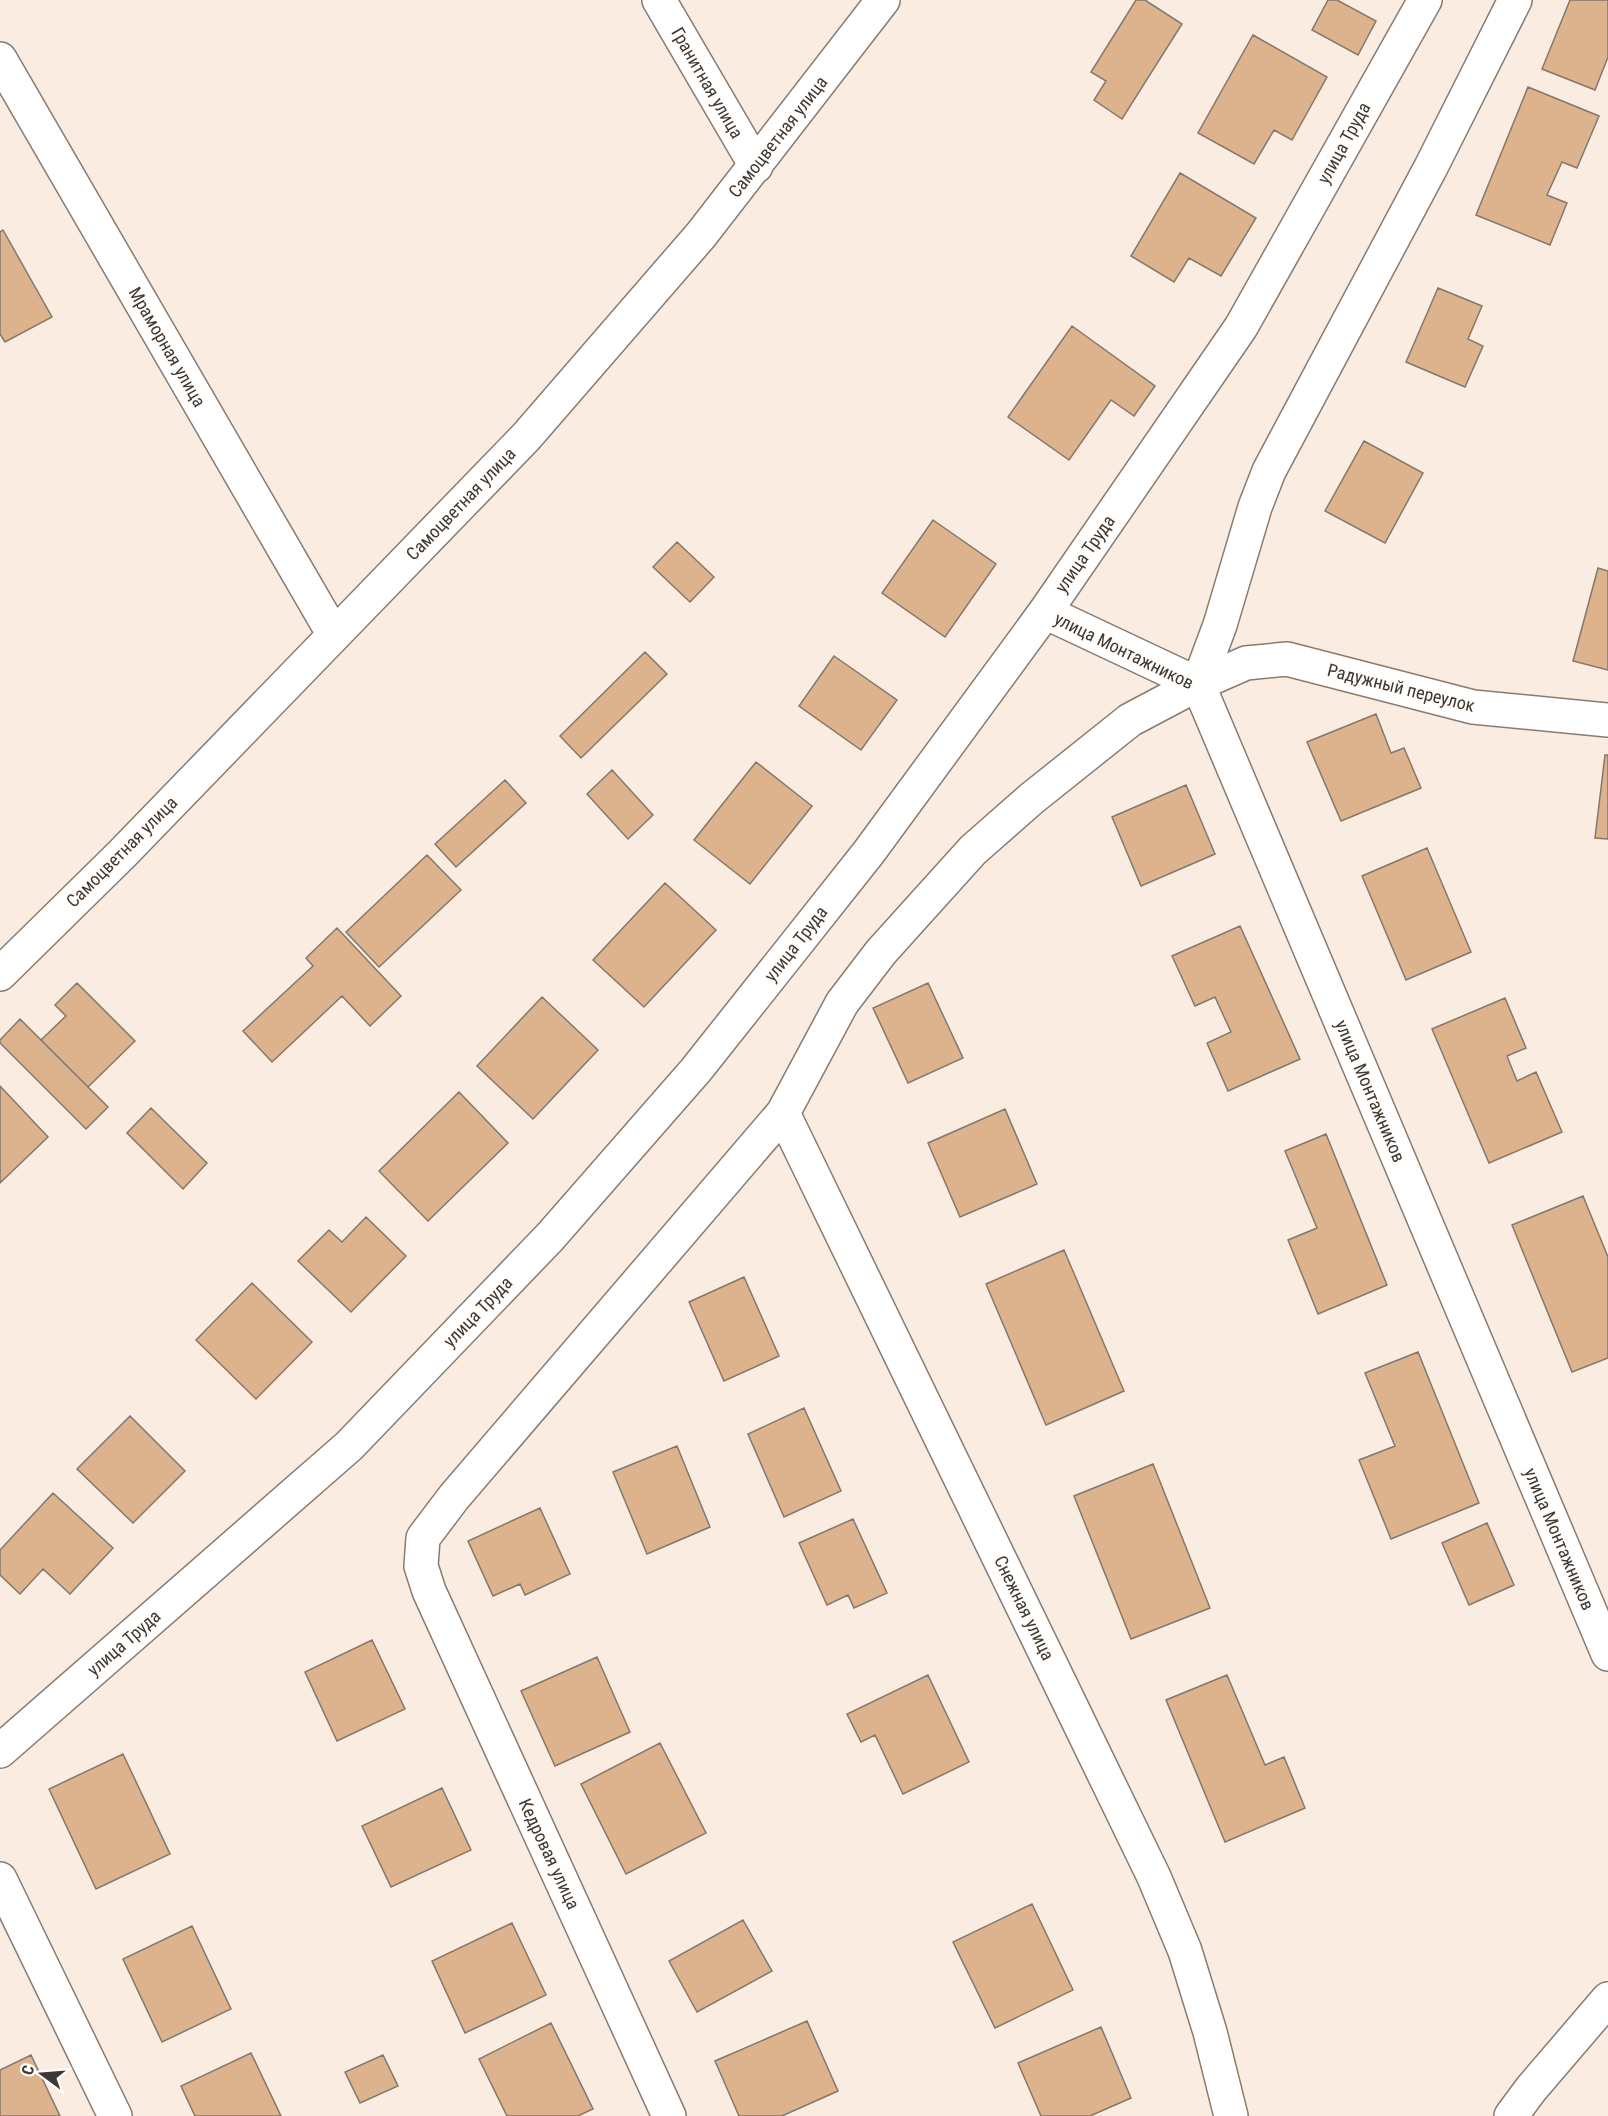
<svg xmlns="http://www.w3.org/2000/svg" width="1608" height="2116" font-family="'Roboto Condensed',sans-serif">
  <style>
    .building { fill: #dcb38d; stroke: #84776c; stroke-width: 1.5 }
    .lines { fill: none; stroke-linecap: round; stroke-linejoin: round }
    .street-casing { stroke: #887b70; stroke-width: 36 }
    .street { stroke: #fff; stroke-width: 33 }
    .labels { text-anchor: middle; stroke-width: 4.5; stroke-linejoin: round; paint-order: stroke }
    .street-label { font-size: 18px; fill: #3d3833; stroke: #fffcf9 }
  </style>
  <rect width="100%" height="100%" fill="#faece0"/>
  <!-- building -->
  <path class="building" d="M1136,0h9l37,24 -60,95 -28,-19 12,-19 -15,-9z
    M1328,0h9l39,21 -18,34 -46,-25z
    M1570,0h38v57l-13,33 -53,-21z
    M1253,35l74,42 -35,63 -18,-10 -20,34 -56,-31z
    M1528,87l71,29 -22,52 -15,-6 -15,33 20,8 -17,42 -74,-30z
    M1180,173l76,45 -35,58 -32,-18 -15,24 -43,-26z
    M3,230l49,87 -47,25 -5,-8v-102z
    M1438,288l44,18 -14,33 15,7 -18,41 -59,-25z
    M1072,326l83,60 -21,30 -23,-16 -42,60 -61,-43z
    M1364,441l59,32 -38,70 -60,-32z
    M933,520l63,44 -51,73 -63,-44z
    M677,542l37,35 -24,25 -37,-35z
    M1598,568l10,3v99l-35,-9z
    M645,652l22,22 -86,84 -21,-22z
    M834,656l63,44 -36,50 -62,-44z
    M1376,714l15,39 13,-5 17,40 -80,33 -34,-79z
    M1605,755h3v84l-13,-1z
    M756,762l56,44 -62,78 -56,-44z
    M612,770l41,45 -25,24 -41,-45z
    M505,780l21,23 -70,64 -21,-23z
    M1186,785l29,69 -74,32 -29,-69z
    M1427,848l44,104 -65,28 -44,-104z
    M427,855l34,35 -82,77 -33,-35z
    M665,883l51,47 -72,77 -51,-47z
    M1240,926l60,133 -72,32 -21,-48 24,-11 -16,-35 -20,9 -23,-50z
    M337,928l64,68 -31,30 -28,-30 -70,66 -29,-31 70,-65 -7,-8z
    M77,983l58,58 -47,46 -47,-47 25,-24 -11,-11z
    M928,983l35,75 -55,25 -35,-75z
    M542,997l56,53 -65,69 -56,-53z
    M1505,998l21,50 -19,8 10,25 19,-9 26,60 -73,31 -57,-134z
    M20,1019l88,88 -22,22 -86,-86v-3z
    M0,1086l48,51 -48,46z
    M459,1092l49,51 -80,78 -49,-50z
    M151,1108l56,55 -24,26 -56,-56z
    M1005,1109l32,75 -77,33 -32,-74z
    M1326,1134l61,151 -69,29 -30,-74 29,-12 -32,-77z
    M1583,1196l25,61v101l-36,14 -60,-147z
    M366,1217l40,39 -55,56 -53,-51 31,-31 13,12z
    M1064,1250l60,141 -78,34 -60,-141z
    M744,1277l35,79 -55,25 -35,-79z
    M252,1283l60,59 -56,57 -60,-59z
    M1418,1352l61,151 -88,36 -32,-79 36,-14 -30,-73z
    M804,1408l37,83 -57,26 -36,-83z
    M130,1416l55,55 -52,52 -56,-54z
    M677,1446l33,81 -63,27 -34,-82z
    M1153,1464l57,144 -79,31 -57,-143z
    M53,1493l60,55 -43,46 -27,-25 -23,25 -20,-19v-25z
    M540,1508l30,66 -45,21 -5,-11 -27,12 -25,-55z
    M853,1519l34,74 -33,15 -6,-13 -21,10 -28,-62z
    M1487,1523l27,62 -45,20 -27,-62z
    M372,1640l33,69 -68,32 -32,-69z
    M597,1657l33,75 -75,34 -34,-75z
    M928,1675l41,87 -66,32 -28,-59 -14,7 -14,-28z
    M1227,1675l38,90 19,-8 21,51 -80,34 -59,-142z
    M660,1743l46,90 -80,41 -45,-90z
    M123,1754l47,100 -74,35 -47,-100z
    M442,1788l29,62 -80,37 -29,-61z
    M1032,1904l41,86 -78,38 -42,-86z
    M743,1920l29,51 -75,41 -28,-51z
    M512,1923l34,72 -81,38 -33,-72z
    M192,1926l39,83 -69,33 -39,-83z
    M807,2021l31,70 -56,25h-43l-24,-55z
    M551,2023l42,86 -15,7h-71l-28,-57z
    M1101,2027l30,71 -41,18h-49l-23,-53z
    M251,2053l30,63h-86l-14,-30z
    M31,2055l29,61h-60v-46z
    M383,2055l15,31 -38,17 -15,-31z"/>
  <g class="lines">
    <defs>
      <path id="street" d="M659,0l97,166
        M0,59l334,576
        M1045,612l153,72 410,970
        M1198,684l48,-21 41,-4 186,48 135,13
        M0,974l122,-120 404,-417 175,-202 182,-235
        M783,1113l371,764 31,74 25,81 21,84
        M0,1751l349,-305 201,-209 146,-167 173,-218 176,-240 196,-285 184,-327
        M0,1879l115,237
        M669,2116l-240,-525 -8,-25 2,-28 31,-41 329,-384 59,-110 39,-51 92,-102 58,-51 99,-79 68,-36 22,-59 35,-118 14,-36 162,-304 84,-167
        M1511,2116l20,-27 77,-90"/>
    </defs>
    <!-- street casing -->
    <use href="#street" class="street-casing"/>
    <!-- street -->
    <use href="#street" class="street"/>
  </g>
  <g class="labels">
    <!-- street labels -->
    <g class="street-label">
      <text transform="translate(707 83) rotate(60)" y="6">Гранитная улица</text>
      <text transform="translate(778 137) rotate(-52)" y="6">Самоцветная улица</text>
      <text transform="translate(1344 143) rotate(-61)" y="6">улица Труда</text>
      <text transform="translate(167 347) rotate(60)" y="6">Мраморная улица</text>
      <text transform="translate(461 504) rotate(-46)" y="6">Самоцветная улица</text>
      <text transform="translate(1085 554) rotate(-55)" y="6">улица Труда</text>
      <text transform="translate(1124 651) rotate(26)" y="6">улица Монтажников</text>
      <text transform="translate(1401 688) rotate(14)" y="6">Радужный переулок</text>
      <text transform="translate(122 852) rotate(-45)" y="6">Самоцветная улица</text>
      <text transform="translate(796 944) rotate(-52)" y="6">улица Труда</text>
      <text transform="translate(1370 1091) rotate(67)" y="6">улица Монтажников</text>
      <text transform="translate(478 1312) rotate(-46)" y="6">улица Труда</text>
      <text transform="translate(1559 1539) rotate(67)" y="6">улица Монтажников</text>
      <text transform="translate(1024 1608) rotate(64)" y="6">Снежная улица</text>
      <text transform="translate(124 1643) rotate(-41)" y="6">улица Труда</text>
      <text transform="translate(549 1854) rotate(65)" y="6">Кедровая улица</text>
    </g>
  </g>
  <!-- north arrow -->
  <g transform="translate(42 2074) rotate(286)" stroke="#fffcf9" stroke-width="4.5" paint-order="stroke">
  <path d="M0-4.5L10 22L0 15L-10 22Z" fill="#3d3833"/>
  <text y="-9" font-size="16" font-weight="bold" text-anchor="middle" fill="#3d3833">С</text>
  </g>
</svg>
